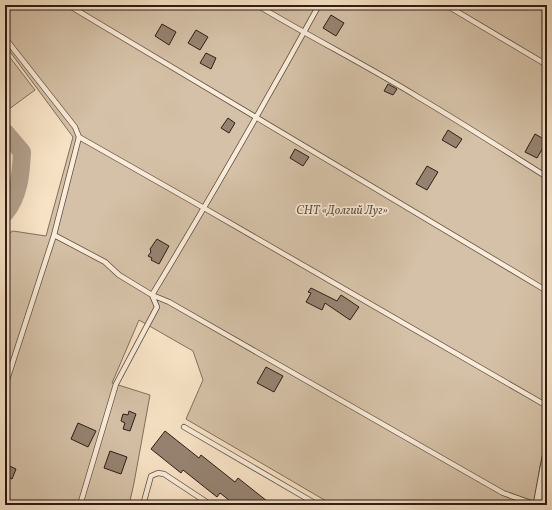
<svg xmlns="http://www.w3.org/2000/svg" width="552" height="510" font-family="Vollkorn,serif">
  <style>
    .green { fill: #d5c1a7; stroke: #816f5e }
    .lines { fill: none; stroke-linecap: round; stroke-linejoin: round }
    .river { stroke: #b29f8a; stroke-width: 18 }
    .building { fill: #968371; stroke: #2d1d16 }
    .service-casing { stroke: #604e42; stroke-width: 6 }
    .minor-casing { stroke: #604e42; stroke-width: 11 }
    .service { stroke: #faecd9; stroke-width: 4.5 }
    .minor { stroke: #faecd9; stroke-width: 9 }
    .labels { text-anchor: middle; stroke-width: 3.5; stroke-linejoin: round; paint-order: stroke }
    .park-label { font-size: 12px; font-style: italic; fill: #5f4e42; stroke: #faecd9 }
  </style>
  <rect width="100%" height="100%" fill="#f7e2c5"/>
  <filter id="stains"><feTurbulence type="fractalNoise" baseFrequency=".005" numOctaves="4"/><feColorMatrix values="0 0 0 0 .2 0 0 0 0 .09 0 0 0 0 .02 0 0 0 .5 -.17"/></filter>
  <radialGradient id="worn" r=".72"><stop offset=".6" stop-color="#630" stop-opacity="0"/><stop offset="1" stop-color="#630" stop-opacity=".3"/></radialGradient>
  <!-- green -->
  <path class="green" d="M5,5h542v439l-7,22 -6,39h-201l-147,-86 17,-39 -10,-29 -54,-31 -27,63 38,12 -16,88 -5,22h-124v-270l8,-4 33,5 27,-99 -68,-92z
    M5,51l30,39 -30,22z"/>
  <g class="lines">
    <!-- river -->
    <path class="river" d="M5,132l17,20c-1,22 -3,44 -17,61"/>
  </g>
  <!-- building -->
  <path class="building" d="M331,15l13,8 -8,13 -13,-8z
    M162,24l14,8 -7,13 -14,-9z
    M196,30l12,7 -8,13 -12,-7z
    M206,53l10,5 -5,11 -11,-6z
    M388,84l9,5 -4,6 -9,-4z
    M228,118l7,5 -6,10 -8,-5z
    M448,130l14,9 -6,9 -14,-8z
    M535,134l12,7 -10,17 -12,-6z
    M295,149l14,8 -6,9 -13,-8z
    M427,166l11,6 -11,18 -11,-6z
    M157,239l12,7 -10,18 -8,-4 1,-2 -4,-2 3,-4 -1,-3z
    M311,288l26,13 4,-6 18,12 -9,13 -25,-17 -3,7 -16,-8 5,-9 -3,-1z
    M266,367l17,9 -9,16 -17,-9z
    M129,411l7,3 -6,17 -7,-2 2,-6 -4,-2 2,-7 5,1z
    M78,423l18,8 -8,16 -17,-8z
    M165,431l34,27 2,-3 34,27 3,-4 34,27h-37l-15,-12 -3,4 -34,-27 -2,3 -30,-24z
    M110,451l17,6 -6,17 -17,-6z
    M5,464l11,5 -4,10 -7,-3z"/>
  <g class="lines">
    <defs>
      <path id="service" d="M68,5l479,286
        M257,5c53,32 109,60 161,92 44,26 86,53 129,80
        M446,5l101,60
        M5,38l70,89 4,10 -25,98 -49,151
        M79,137l125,71 343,198
        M54,235l51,27 14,13 33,20 17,7 334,191 34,12
        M184,427l134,78
        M80,505l36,-121 41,-77 -5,-12c58,-96 113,-192 167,-290
        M143,505l8,-29 7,-3 6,1 47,31"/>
      <path id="minor" d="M538,505l9,-48"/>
    </defs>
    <!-- service casing -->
    <use href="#service" class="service-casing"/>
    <!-- minor casing -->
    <use href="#minor" class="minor-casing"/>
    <!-- service -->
    <use href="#service" class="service"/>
    <!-- minor -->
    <use href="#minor" class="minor"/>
  </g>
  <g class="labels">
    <!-- park labels -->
    <g class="park-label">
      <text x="342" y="214">СНТ «Долгий Луг»</text>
    </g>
  </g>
  <!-- margin -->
  <rect width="552" height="510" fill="none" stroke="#f7e2c5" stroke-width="20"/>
  <rect x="6" y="6" width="540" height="498" fill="none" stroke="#2d1d16" stroke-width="2"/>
  <rect x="10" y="10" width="532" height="490" fill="none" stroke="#2d1d16"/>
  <rect width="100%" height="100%" filter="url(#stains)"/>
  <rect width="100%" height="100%" fill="url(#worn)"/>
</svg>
